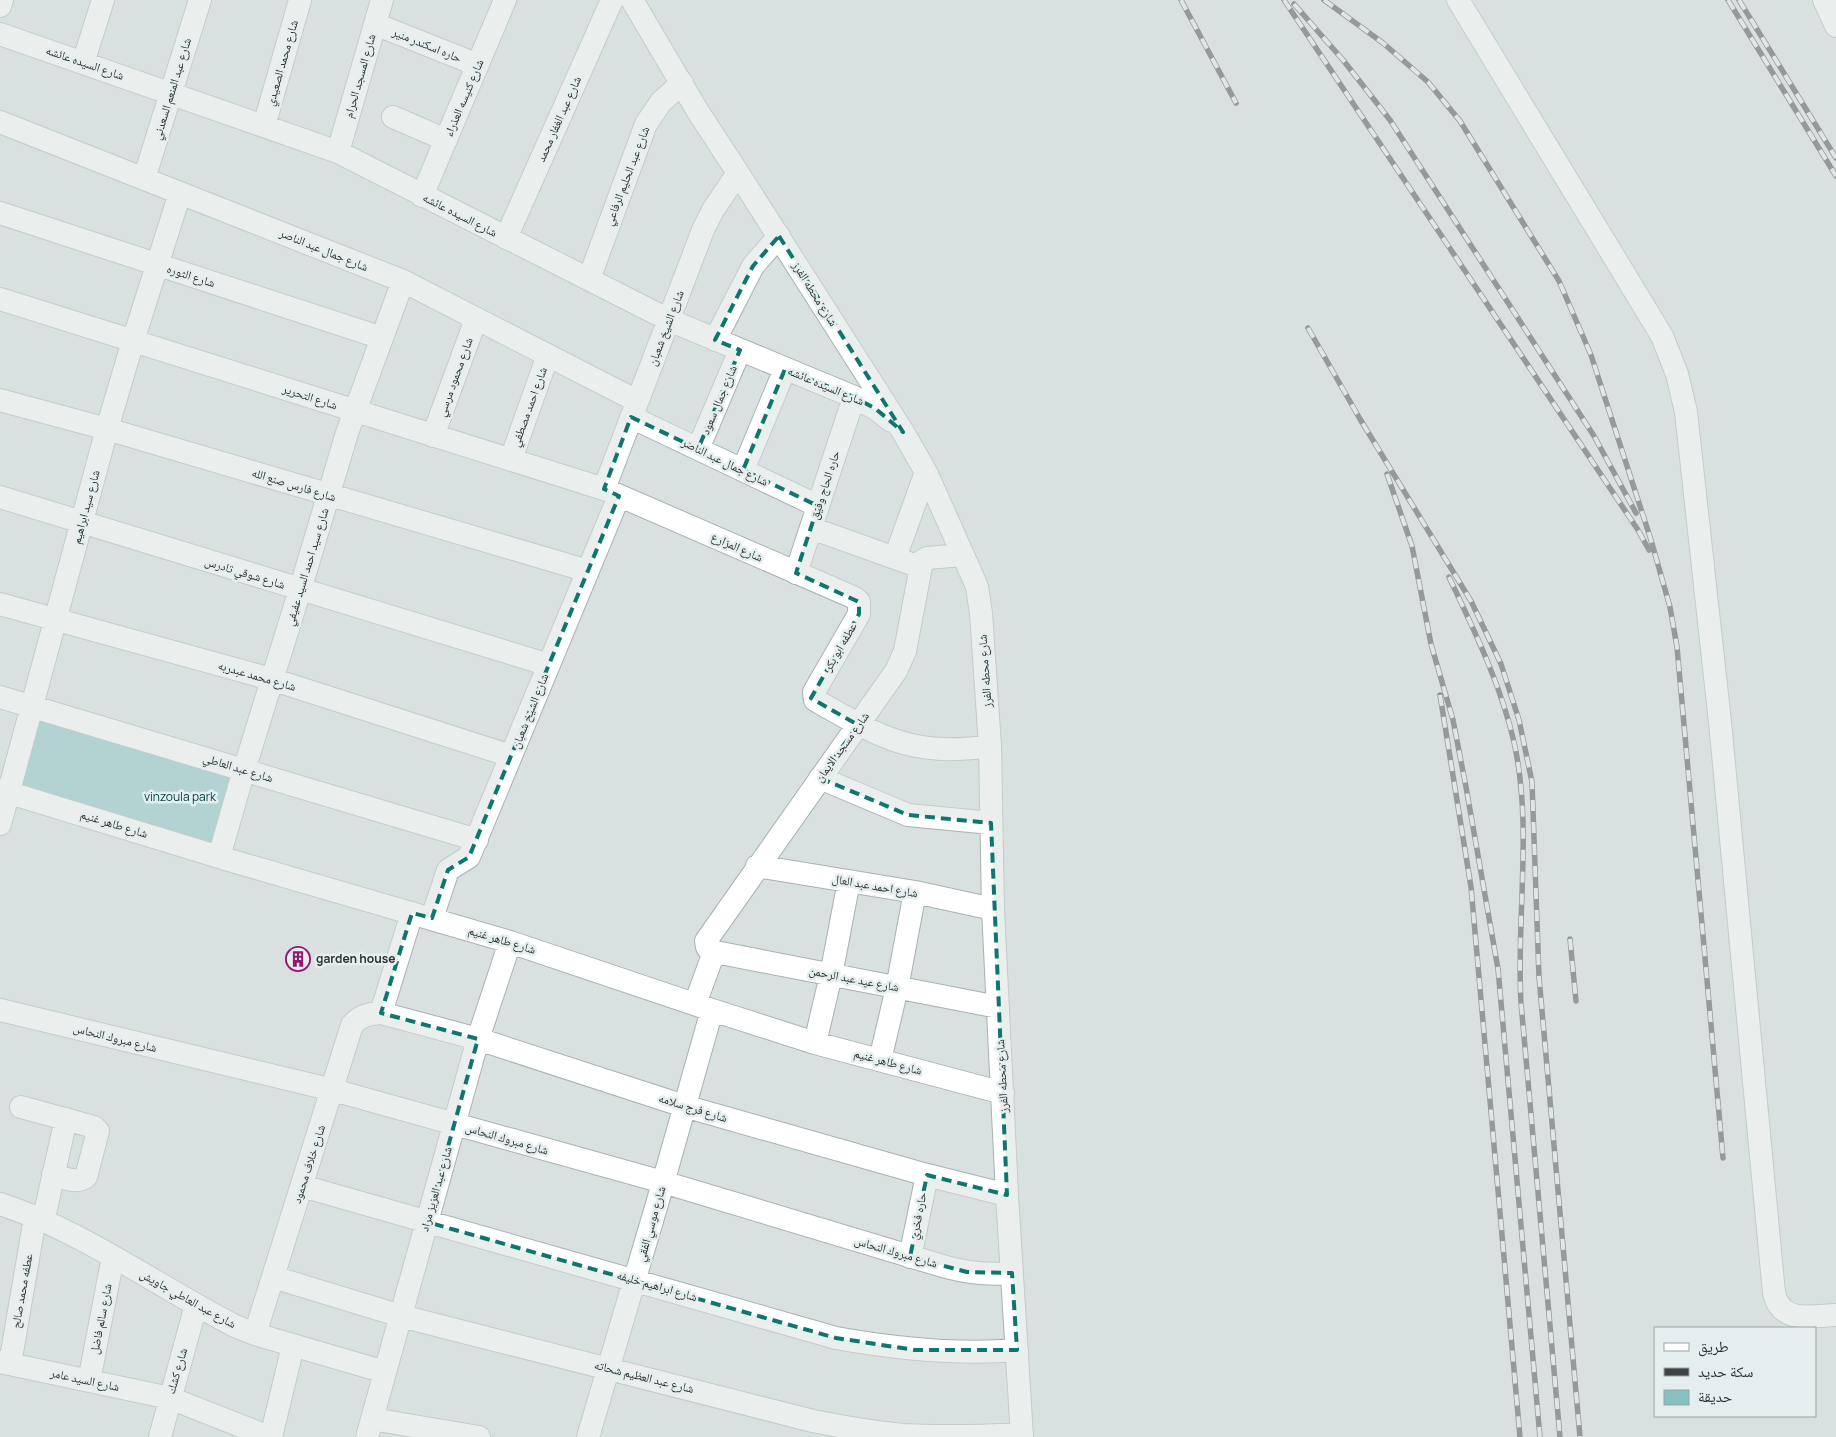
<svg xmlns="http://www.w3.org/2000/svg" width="1836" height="1437" font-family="Manrope,'Noto Naskh Arabic',sans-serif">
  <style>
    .green { fill: #85c1c0 }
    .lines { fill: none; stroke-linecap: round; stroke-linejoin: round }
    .minor-casing { stroke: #a8b1b1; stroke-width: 24 }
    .minor { stroke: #fff; stroke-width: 22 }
    .rail-casing { stroke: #3f4343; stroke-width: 5.5 }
    .rail { stroke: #e5eeee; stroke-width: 4; stroke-dasharray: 11; stroke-linecap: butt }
    .marked { fill: none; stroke: #0f766e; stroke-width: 4; stroke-dasharray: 10 6; stroke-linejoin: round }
    .labels { text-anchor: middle; stroke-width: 5; stroke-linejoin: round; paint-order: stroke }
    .street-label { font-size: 12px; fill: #2d3131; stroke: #e5eeee }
    .park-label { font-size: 12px; fill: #044444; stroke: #e5eeee }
    .poi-label { font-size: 12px; font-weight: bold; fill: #2d3131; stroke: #e5eeee; text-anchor: start }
  </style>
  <rect width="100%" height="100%" fill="#d8e1e0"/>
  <!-- green -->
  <path class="green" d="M34,710l204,61 -24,81 -203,-62z"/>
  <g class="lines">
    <defs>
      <path id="minor" d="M632,0l65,110 41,63 165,259 23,40 45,101 6,14 4,26 9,133 3,163 14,286 15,242
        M1458,0l204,336 15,38 9,38 34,310 54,571c7,31 37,23 62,22
        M1824,0l12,26
        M0,6l2,-6
        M375,24l103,41
        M0,34l338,118 331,168 185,77 22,12 15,12
        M83,63l20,-63
        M393,117l53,23
        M0,122l403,159 234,120
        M264,126l36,-126
        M338,152l44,-152
        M144,179l56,-179
        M422,196l83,-196
        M0,213l382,125
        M506,238l106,-238
        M589,279l57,-155 15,-22 21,-19
        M0,299l604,190 251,109 4,4v12l-45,78 1,8c65,37 98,58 175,46
        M715,340l38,-74 26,-30
        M0,400l107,29 481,142
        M631,417l187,89
        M433,436l43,-117
        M698,449l42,-99
        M511,459l37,-104
        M743,470l42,-101
        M604,489l99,-259 10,-20 25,-37
        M0,497l549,168
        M811,528l109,39
        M963,555l-36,3 -5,3 -17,90 -9,20 -190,270 1,6 3,4 288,56
        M895,558l31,-86
        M796,573l58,-176
        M0,604l271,75 240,77
        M0,697l477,143
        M820,778l88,37 83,8
        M0,790l229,70 281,82 202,68 103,33 188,50
        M0,824l107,-395 26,-88 47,-148
        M219,857l25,-87 56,-180 47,-157 56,-152
        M757,866l158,26 78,17
        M432,918l16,-48 21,-13 150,-361
        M695,1004l19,-52
        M0,1010l333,80 330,92 283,85c22,6 43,8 66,6
        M381,1013l31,-100
        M815,1043l16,-68 18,-94
        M880,1060l17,-72 18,-96
        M21,1107l73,20 4,4 -12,46c-10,7 -22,1 -33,-3
        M302,1186l534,152c61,11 120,17 181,12
        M0,1204c83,27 157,82 235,122l20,8 130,38
        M43,1222l23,-103
        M910,1257l17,-82
        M273,1277l128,39 412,105c30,6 60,11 90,14 40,2 79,1 119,-1
        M255,1334l97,-309c9,-10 16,-11 29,-12l97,26 206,67 243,69 80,20
        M0,1362l170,36 99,39
        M10,1364l25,-146
        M89,1381l24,-124
        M372,1419l107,18
        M160,1437l36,-132
        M271,1437l22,-91
        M367,1437l111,-398 32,-97
        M588,1437l69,-233 55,-194"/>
    </defs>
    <!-- minor casing -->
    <use href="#minor" class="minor-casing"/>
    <!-- minor -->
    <use href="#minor" class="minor"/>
    <defs>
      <path id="rail" d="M1181,0l55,103
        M1284,0l354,530 11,20
        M1324,0l59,43 45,39 32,39 99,160 32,74 60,185 19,67 7,40 46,511
        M1728,0l108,176
        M1739,0l97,158
        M1294,4l49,56 47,60 204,316 42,77
        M1308,328l52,91 111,182 30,63 18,56 13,62 7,195 41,460
        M1387,474l25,72 19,98 22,76 13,67 32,182 42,468
        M1449,577c25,53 52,108 65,165 19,86 2,174 7,261l39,434
        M1440,695l31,192 49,550
        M1570,939l6,62"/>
    </defs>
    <!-- rail casing -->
    <use href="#rail" class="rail-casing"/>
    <!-- rail -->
    <use href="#rail" class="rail"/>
  </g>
  <!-- marked area -->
  <path d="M0 0H1836V1437H0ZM779,236l124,196 -27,-23 -22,-12 -69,-28 -42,101 75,36 -22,67 63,29v12l-48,84 47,27 -38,53 88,37 83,8 16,372 -80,-20 -17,82 57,15 45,1 5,77h-102l-79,-12 -409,-116 51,-183 -97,-26 31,-100 20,5 16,-48 21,-13 150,-361 -15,-7 27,-72 67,32 42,-99 -25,-10 38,-74z" fill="#d8e1e0" fill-opacity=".55" fill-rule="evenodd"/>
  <path class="marked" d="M779,236l124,196 -27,-23 -22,-12 -69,-28 -42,101 75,36 -22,67 63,29v12l-48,84 47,27 -38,53 88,37 83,8 16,372 -80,-20 -17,82 57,15 45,1 5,77h-102l-79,-12 -409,-116 51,-183 -97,-26 31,-100 20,5 16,-48 21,-13 150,-361 -15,-7 27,-72 67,32 42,-99 -25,-10 38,-74z"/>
  <!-- icons -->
  <defs>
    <symbol id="building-ring" viewBox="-11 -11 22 22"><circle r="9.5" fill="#e5eeee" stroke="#961770" stroke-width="1.5"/><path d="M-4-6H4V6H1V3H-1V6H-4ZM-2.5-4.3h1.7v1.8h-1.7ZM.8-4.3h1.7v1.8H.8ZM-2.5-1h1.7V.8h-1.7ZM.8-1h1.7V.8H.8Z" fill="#961770"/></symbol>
  </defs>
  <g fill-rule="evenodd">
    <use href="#building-ring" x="284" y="945" width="28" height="28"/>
  </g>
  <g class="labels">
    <!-- street labels -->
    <g class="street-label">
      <text transform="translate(427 45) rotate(22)" y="4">حاره اسكندر منير</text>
      <text transform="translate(85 63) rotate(19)" y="4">شارع السيده عائشه</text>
      <text transform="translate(282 63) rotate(-74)" y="4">شارع محمد الصعيدي</text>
      <text transform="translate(360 76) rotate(-74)" y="4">شارع المسجد الحرام</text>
      <text transform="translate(172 89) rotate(-73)" y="4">شارع عبد المنعم السعدني</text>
      <text transform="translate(464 98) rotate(-67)" y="4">شارع كنيسه العذراء</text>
      <text transform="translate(559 119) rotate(-66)" y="4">شارع عبد الغفار محمد</text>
      <text transform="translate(627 176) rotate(-69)" y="4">شارع عبد الحليم الرفاعي</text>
      <text transform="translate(460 215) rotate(27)" y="4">شارع السيده عائشه</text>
      <text transform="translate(324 250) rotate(22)" y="4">شارع جمال عبد الناصر</text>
      <text transform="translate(191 276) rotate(18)" y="4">شارع الثوره</text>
      <text transform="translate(815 294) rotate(58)" y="4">شارع محطه الفرز</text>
      <text transform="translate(666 328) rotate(-69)" y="4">شارع الشيخ شعبان</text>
      <text transform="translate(455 377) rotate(-70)" y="4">شارع محمود مرسي</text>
      <text transform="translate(826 386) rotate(23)" y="4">شارع السيده عائشه</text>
      <text transform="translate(310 397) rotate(18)" y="4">شارع التحرير</text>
      <text transform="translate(719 400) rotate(-67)" y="4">شارع جمال سعود</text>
      <text transform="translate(529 407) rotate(-70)" y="4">شارع احمد مصطفي</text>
      <text transform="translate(725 462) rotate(26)" y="4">شارع جمال عبد الناصر</text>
      <text transform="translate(294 485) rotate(17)" y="4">شارع فارس صنع الله</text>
      <text transform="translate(825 485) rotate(-72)" y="4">حاره الحاج وفيق</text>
      <text transform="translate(86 507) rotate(-75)" y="4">شارع سيد ابراهيم</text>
      <text transform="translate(737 547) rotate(24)" y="4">شارع المزارع</text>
      <text transform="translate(307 567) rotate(-73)" y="4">شارع سيد احمد السيد عفيفي</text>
      <text transform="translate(245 573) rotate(17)" y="4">شارع شوقي تادرس</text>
      <text transform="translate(840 647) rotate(-60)" y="4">عطفه ابو بكر</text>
      <text transform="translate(985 671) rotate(-94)" y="4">شارع محطه الفرز</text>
      <text transform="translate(257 676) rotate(16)" y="4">شارع محمد عبدربه</text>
      <text transform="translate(530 711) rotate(-68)" y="4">شارع الشيخ شعبان</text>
      <text transform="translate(842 747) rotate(-54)" y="4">شارع مسجد الايمان</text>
      <text transform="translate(238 768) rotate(17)" y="4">شارع عبد العاطي</text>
      <text transform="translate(114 824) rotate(17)" y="4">شارع طاهر غنيم</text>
      <text transform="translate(875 886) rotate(10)" y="4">شارع احمد عبد العال</text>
      <text transform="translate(502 940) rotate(17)" y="4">شارع طاهر غنيم</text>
      <text transform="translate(854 979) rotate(11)" y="4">شارع عيد عبد الرحمن</text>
      <text transform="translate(115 1038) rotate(14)" y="4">شارع مبروك النحاس</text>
      <text transform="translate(888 1062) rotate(15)" y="4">شارع طاهر غنيم</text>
      <text transform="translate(1002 1076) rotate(-93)" y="4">شارع محطه الفرز</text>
      <text transform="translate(693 1108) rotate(17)" y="4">شارع فرج سلامه</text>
      <text transform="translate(507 1139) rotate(16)" y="4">شارع مبروك النحاس</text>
      <text transform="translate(309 1164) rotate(-72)" y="4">شارع خلاف محمود</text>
      <text transform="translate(436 1189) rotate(-74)" y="4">شارع عبد العزيز مراد</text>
      <text transform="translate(918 1216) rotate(-79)" y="4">حاره فخري</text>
      <text transform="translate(651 1224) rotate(-74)" y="4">شارع موسي الفقي</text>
      <text transform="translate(896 1252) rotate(16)" y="4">شارع مبروك النحاس</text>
      <text transform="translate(657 1286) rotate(16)" y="4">شارع ابراهيم خليفه</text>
      <text transform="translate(22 1291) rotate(-80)" y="4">عطفه محمد صالح</text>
      <text transform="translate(188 1299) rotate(29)" y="4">شارع عبد العاطي جاويش</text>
      <text transform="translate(101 1319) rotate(-79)" y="4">شارع سالم فاضل</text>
      <text transform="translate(177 1371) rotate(-74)" y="4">شارع كشك</text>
      <text transform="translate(644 1377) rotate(14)" y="4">شارع عبد العظيم شحاته</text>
      <text transform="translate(85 1380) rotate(12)" y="4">شارع السيد عامر</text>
    </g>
    <!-- park labels -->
    <g class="park-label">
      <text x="180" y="801">vinzoula park</text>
    </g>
    <!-- poi labels -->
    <g class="poi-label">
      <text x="316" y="963">garden house</text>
    </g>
  </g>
  <!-- legend -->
  <rect x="1654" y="1327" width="162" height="90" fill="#e5eeee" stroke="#9ba2a2"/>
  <rect x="1664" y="1343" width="25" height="8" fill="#ffffff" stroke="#9ba2a2"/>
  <text x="1698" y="1352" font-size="15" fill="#2d3131">طريق</text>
  <rect x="1664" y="1368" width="25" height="8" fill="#3f4343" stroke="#9ba2a2"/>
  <text x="1698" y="1377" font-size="15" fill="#2d3131">سكة حديد</text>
  <rect x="1664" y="1390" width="25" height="15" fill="#85c1c0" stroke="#9ba2a2"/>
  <text x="1698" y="1402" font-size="15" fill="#2d3131">حديقة</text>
</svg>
